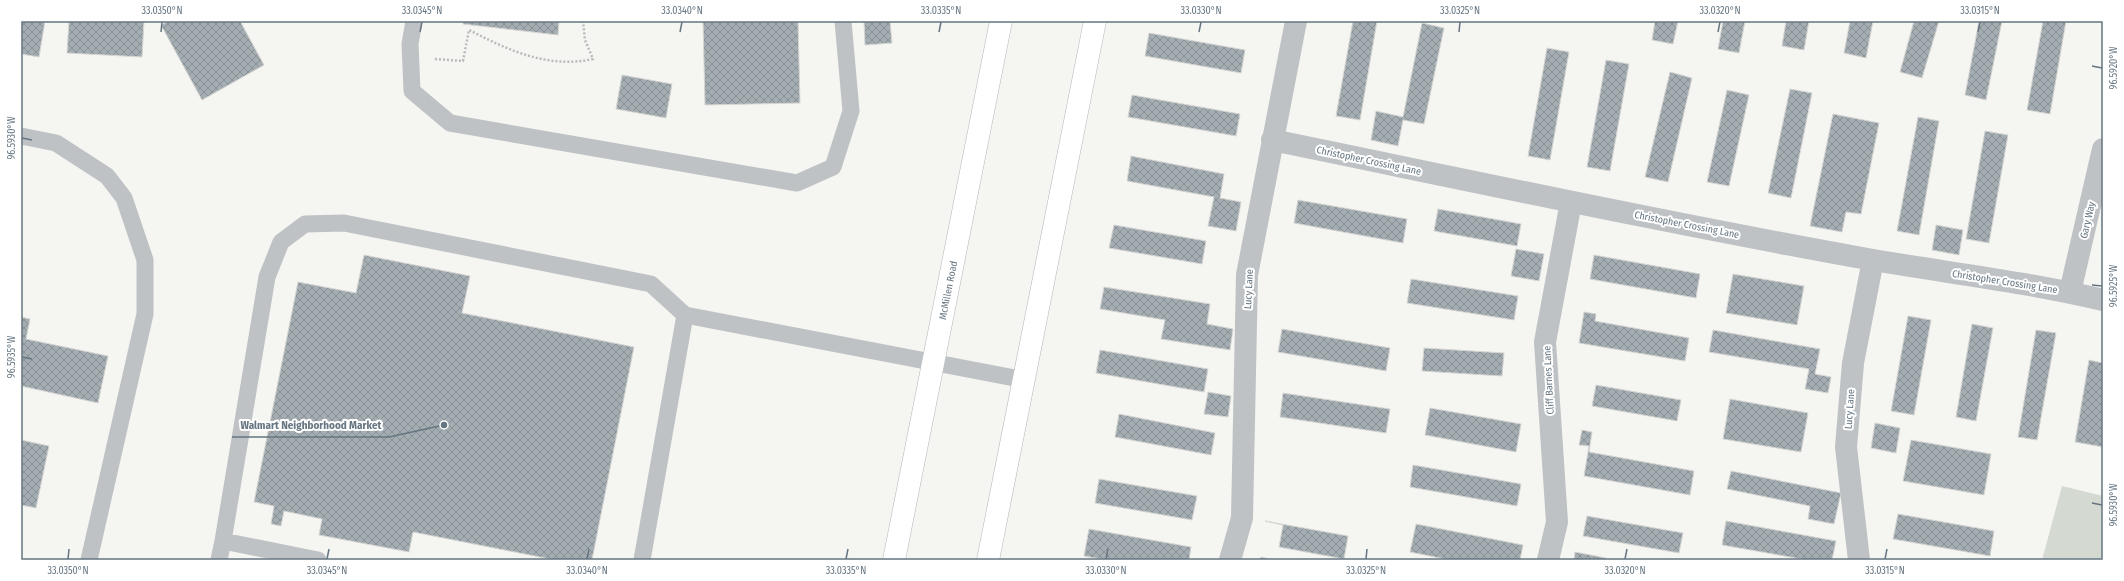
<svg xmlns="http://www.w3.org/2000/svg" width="2124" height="581" font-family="'Fira Sans Condensed',sans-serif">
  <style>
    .garden { fill: #d4dad1 }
    .building { fill: url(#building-cross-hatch); stroke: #d6d6d4 }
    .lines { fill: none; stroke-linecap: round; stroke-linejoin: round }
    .secondary-casing { stroke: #b0b6ba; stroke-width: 23 }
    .path { stroke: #b8bbbd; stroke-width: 2.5; stroke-dasharray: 2 2; stroke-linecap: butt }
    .lane { stroke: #bec2c5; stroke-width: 17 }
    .street { stroke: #bec2c5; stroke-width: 22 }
    .secondary { stroke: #fff; stroke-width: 22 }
    .ticks { fill: none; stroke: #657581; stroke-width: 1.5 }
    .labels { text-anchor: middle; stroke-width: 4; stroke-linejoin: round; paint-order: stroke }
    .street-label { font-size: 10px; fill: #657581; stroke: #fff }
    .leader { fill: none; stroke: #657581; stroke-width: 1.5 }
    .callout-dot { fill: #657581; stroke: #fff; stroke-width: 1.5 }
    .callout-label { font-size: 11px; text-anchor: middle; font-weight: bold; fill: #657581; stroke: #fff; stroke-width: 4; stroke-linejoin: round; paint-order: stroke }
    .neatline { fill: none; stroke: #657581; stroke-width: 1.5 }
    .ticks-label { font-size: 10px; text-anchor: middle; fill: #657581 }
  </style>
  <defs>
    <pattern id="building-cross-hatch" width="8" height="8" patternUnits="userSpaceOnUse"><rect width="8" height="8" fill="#a4adb2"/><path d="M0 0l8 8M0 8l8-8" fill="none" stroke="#899196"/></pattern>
  </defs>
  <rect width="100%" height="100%" fill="#f5f5f1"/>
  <!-- garden -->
  <path class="garden" d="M2062,486l41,10v64h-61z"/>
  <!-- building -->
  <path class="building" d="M21,21h24l-6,36 -18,-3z
    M69,21h75l-2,36 -75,-4z
    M169,21h71l24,44 -62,35 -41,-75z
    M463,21h96l-1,14 -95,-11z
    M703,21h95l2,82 -95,2z
    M864,21h26l2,22 -27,2z
    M1353,21h24l-17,99 -24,-4z
    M1655,21h23l-5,23 -21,-4z
    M1723,21h22l-6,32 -21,-4z
    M1786,21h23l-5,29 -22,-4z
    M1850,21h23l-7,37 -22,-5z
    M1914,21h25l-17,57 -22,-6z
    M1979,21h23l-16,79 -21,-5z
    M2043,21h23l-16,93 -23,-4z
    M1422,23l22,5 -20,96 -21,-4 -5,26 -27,-6 5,-29 27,6z
    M1149,33l96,17 -4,23 -96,-17z
    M1547,48l22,4 -19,108 -22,-4z
    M1606,60l23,4 -19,107 -23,-4z
    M1670,72l22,6 -24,104 -23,-5z
    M622,75l50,9 -6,34 -50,-9z
    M1790,89l22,4 -21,105 -23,-5z
    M1727,90l22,5 -20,91 -22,-4z
    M1132,95l108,19 -4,22 -108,-19z
    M1833,114l46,9 -18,91 -15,-2 -4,20 -32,-6z
    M1918,117l21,4 -20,114 -22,-4z
    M1985,131l23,4 -19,108 -23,-4z
    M1131,156l93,18 -4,24 21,4 -5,29 -28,-5 6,-29 -87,-16z
    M1298,200l109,19 -4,24 -109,-20z
    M1438,209l83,15 -4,22 -83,-15z
    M1114,225l92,16 -4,23 -93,-16z
    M1936,225l27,5 -4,25 -27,-5z
    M1516,249l28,5 -5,27 -28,-5z
    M364,255l106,21 -8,37 172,34 -42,213h-37l-142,-28 -4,20 -90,-17 3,-16 -38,-8 -3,15 -10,-2 3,-18 -20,-4 44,-220 58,11z
    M1594,255l106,19 -4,24 -106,-19z
    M1733,274l71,12 -7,39 -71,-12z
    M1411,279l107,17 -4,24 -107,-17z
    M1104,287l106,17 -3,20 26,5 -3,21 -69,-11 4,-19 -65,-11z
    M1584,312l12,2 -1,7 94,17 -4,23 -106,-18z
    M1908,316l23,4 -17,95 -23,-4z
    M21,317l9,2 -4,20 82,17 -10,47 -77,-17z
    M1972,324l21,4 -17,93 -20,-4z
    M1282,329l108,19 -4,23 -108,-19z
    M1713,330l107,19 -5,25 16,3 -3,16 -23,-4 4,-20 -100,-17z
    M2036,330l20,3 -19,107 -19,-3z
    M1424,348l80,5 -2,23 -80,-5z
    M1100,350l108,19 -4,23 -108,-19z
    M2089,360l14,3v84l-28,-5z
    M1596,385l85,15 -4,21 -85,-15z
    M1208,392l23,4 -3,21 -24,-3z
    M1283,393l107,16 -4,24 -106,-16z
    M1730,399l78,14 -7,39 -78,-13z
    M1430,408l91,16 -5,28 -91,-17z
    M1119,414l96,19 -4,22 -96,-18z
    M1875,423l25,5 -4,25 -25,-5z
    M1582,430l10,2 -3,20 105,19 -4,24 -106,-19 5,-30 -10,-1z
    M21,440l28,6 -13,62 -15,-3z
    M1911,440l80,14 -7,41 -81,-14z
    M1413,465l108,19 -4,22 -107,-19z
    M1731,471l110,22 -7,31 -26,-5 2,-13 -83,-17z
    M1099,479l98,17 -5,24 -97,-17z
    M1898,514l96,17 -4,25 -97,-17z
    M1587,516l96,17 -4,20 -96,-17z
    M1265,521l83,15 -4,23 -65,-12 4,-22z
    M1726,521l110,20 -4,19h-25l-85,-15z
    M1416,524l107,21 -3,15h-70l-40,-8z
    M1089,529l102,18 -2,13h-82l-23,-4z
    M1575,552l31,6 -1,2h-31z
    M1261,557l13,3h-14z"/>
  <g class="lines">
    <defs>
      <g id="secondary">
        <path id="s1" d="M894,560l107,-539"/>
        <path d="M988,560l107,-539"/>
      </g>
    </defs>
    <!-- secondary casing -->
    <use href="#secondary" class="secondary-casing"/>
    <!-- path -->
    <path class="path" d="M435,59l28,2 6,-31c39,20 79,39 124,29l-8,-19 -2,-19"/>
    <!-- lane -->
    <path class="lane" d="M414,21l-4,23 2,47 38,32 347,60 36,-16 18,-56 -8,-90
      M21,136l35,7 51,33 17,22 21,62v54l-56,246
      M223,541l44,-264 14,-35 24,-18 39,-1 307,61 34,31 340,65
      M219,560l4,-19 95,19
      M642,560l43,-245"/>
    <!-- street -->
    <path class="street" d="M1272,140c200,41 400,84 601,120 76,13 154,22 230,40
      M2070,292l33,-143
      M1230,560l12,-42 5,-243 49,-254
      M1548,560l9,-38 -12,-180 26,-140
      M1859,560l-13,-113 7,-84 20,-103"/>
    <!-- secondary -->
    <use href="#secondary" class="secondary"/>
  </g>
  <!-- ticks -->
  <path class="ticks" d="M161,32l1,-10M420,32l2,-10M680,32l2,-10M939,32l2,-10M1199,32l2,-10M1459,32l1,-10M1718,32l2,-10M1978,32l2,-10M2092,66l10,2M22,138l10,2M2092,285l10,1M22,357l10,2M2092,503l10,2M68,559l1,-10M327,559l2,-10M587,559l2,-10M846,559l2,-10M1106,559l2,-10M1366,559l1,-10M1625,559l2,-10M1885,559l2,-10"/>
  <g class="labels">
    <!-- street labels -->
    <g class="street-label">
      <text transform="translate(1369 160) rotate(12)" y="4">Christopher Crossing Lane</text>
      <text transform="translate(2087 220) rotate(-77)" y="4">Gary Way</text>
      <text transform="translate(1687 224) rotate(11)" y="4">Christopher Crossing Lane</text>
      <text transform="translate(2005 281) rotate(9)" y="4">Christopher Crossing Lane</text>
      <text transform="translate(1248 289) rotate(-87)" y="4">Lucy Lane</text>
      <text dy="4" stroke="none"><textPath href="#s1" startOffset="275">McMillen Road</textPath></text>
      <text transform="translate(1548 380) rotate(-93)" y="4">Cliff Barnes Lane</text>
      <text transform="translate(1849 409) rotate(-86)" y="4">Lucy Lane</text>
    </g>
  </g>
  <!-- callouts -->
  <path class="leader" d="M444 425L389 437H232"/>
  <circle class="callout-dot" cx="444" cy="425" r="4"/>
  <g class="callout-label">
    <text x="311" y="429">Walmart Neighborhood Market</text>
  </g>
  <!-- border -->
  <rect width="2124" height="581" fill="none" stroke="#ffffff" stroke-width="44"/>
  <rect x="22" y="22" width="2080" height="537" class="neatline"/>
  <g class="ticks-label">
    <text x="162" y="14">33.0350°N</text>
    <text x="422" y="14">33.0345°N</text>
    <text x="682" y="14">33.0340°N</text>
    <text x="941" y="14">33.0335°N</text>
    <text x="1201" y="14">33.0330°N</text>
    <text x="1460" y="14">33.0325°N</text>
    <text x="1720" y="14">33.0320°N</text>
    <text x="1980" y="14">33.0315°N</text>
    <text transform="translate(2113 68) rotate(-90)" y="4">96.5920°W</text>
    <text transform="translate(11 138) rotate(-90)" y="4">96.5930°W</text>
    <text transform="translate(2113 286) rotate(-90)" y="4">96.5925°W</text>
    <text transform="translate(11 357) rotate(-90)" y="4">96.5935°W</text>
    <text transform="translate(2113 505) rotate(-90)" y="4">96.5930°W</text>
    <text x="68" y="574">33.0350°N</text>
    <text x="327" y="574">33.0345°N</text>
    <text x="587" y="574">33.0340°N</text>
    <text x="846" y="574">33.0335°N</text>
    <text x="1106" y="574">33.0330°N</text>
    <text x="1366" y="574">33.0325°N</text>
    <text x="1625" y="574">33.0320°N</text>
    <text x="1885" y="574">33.0315°N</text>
  </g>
</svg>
